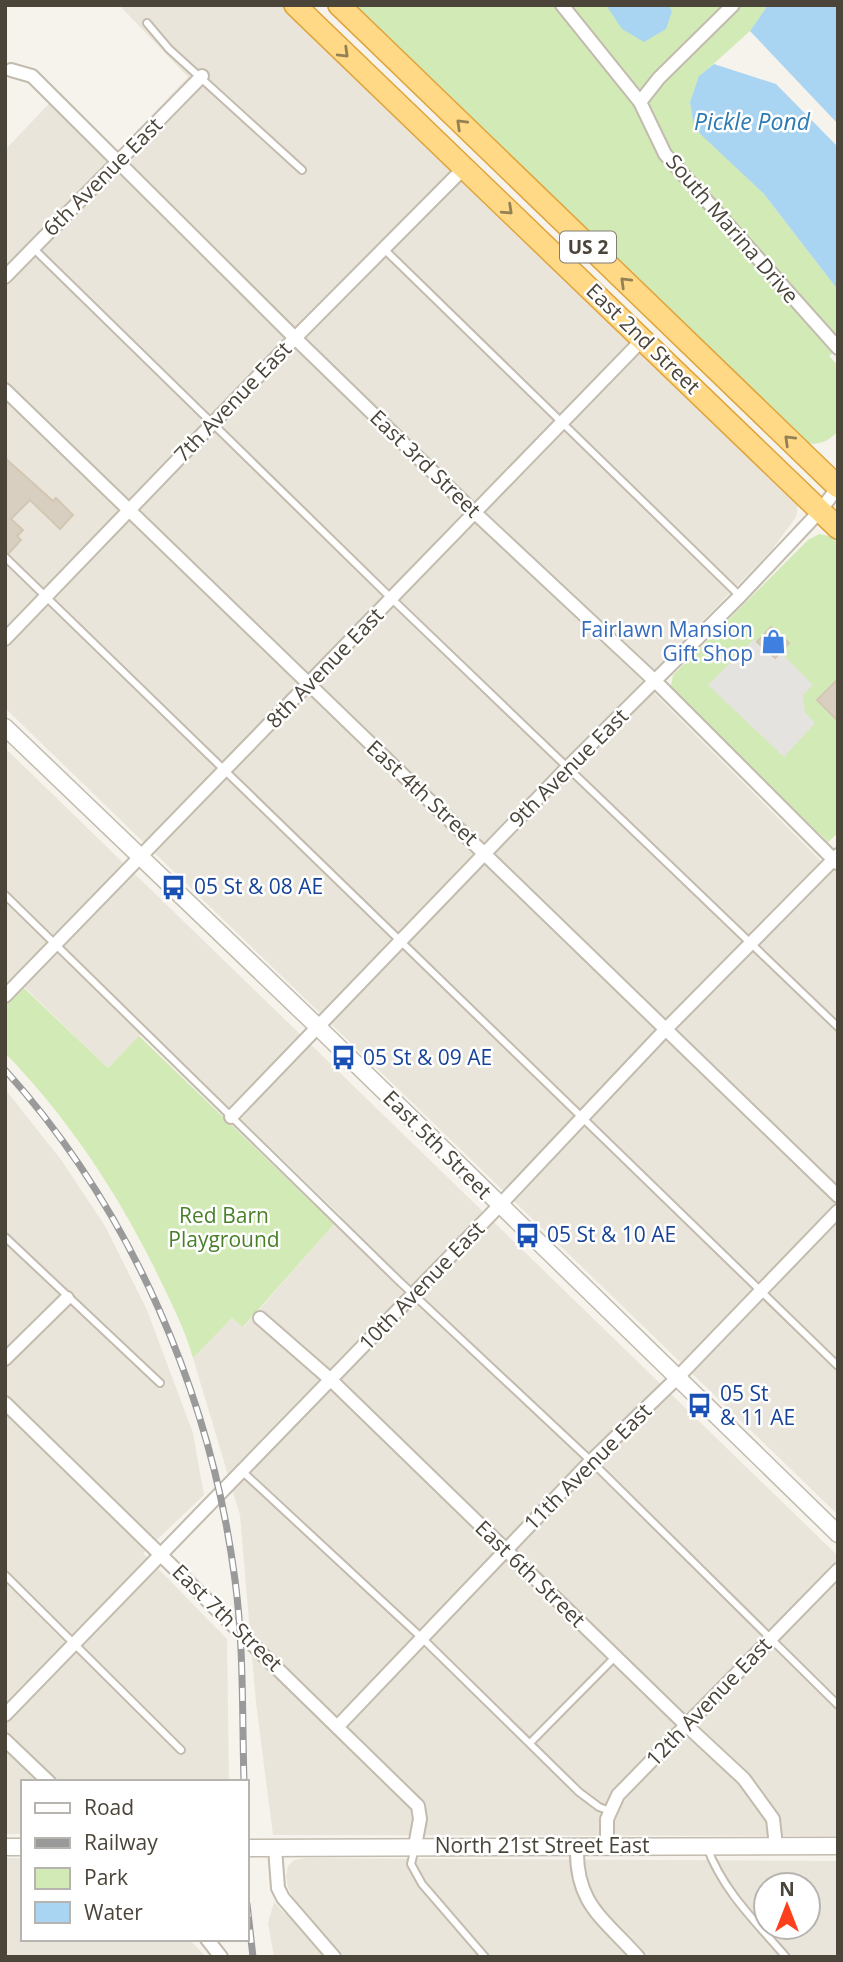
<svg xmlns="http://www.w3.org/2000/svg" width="843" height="1962" font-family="'Open Sans',sans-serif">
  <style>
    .residential { fill: #eae5da; fill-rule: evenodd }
    .green { fill: #d2eab5 }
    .parking { fill: #e5e3e0 }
    .water { fill: #a9d4f2 }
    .building { fill: #d8cfc1; stroke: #d3c7b4; stroke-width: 2 }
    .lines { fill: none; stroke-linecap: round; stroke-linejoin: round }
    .service-casing { stroke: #c2bbae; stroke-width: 10 }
    .minor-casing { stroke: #c2bbae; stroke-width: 16 }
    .tertiary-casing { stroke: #c2bbae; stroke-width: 19 }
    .trunk-casing { stroke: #e0a43c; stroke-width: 24 }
    .service { stroke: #fff; stroke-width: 6 }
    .minor { stroke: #fff; stroke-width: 12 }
    .tertiary { stroke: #fff; stroke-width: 16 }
    .trunk { stroke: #ffd985; stroke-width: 21 }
    .rail-casing { stroke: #9a9a9a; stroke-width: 7 }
    .rail { stroke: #fff; stroke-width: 4.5; stroke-dasharray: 13; stroke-linecap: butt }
    .oneway { stroke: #938057 }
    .labels { text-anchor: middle; stroke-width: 5; stroke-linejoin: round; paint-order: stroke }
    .shield { fill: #fff; stroke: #817c74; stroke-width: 2 }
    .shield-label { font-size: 19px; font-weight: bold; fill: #4b4439 }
    .street-label { font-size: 21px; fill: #4b4439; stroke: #fff }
    .shop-label { font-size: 21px; fill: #366cbe; stroke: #fff; text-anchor: end }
    .transit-label { font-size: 21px; fill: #164399; stroke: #fff; text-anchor: start }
    .park-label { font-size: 21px; fill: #4a7f2a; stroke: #fff }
    .water-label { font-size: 23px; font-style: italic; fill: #2e7ab2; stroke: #fff }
  </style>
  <rect width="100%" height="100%" fill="#f6f3ec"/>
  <!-- residential -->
  <path class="residential" d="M119,5h163l516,500 -2,12 -25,34 -128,131 188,189 7,-6v650l-833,-807v-558l55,-58 51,56 8,2 69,-73z
    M5,748l833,808v280l-565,-1 -17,-132 -16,-188 -47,-157 39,-40 12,9 97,-111 -194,-188 -39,40 -94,-91 -9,7z
    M5,1089l57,72 43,65 42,84 46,123 11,62 -61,58 84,86 2,143h-206v52h-18z
    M5,1858h18v81h166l17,18h-201z
    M305,1858l533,3v96h-564l-6,-34 6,-21 10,11 14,-8 -10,-17 -2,-12 2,-10 6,-6zM766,1885h42v42h-42z"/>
  <!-- green -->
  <path class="green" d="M349,5h419l-18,26 -51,46 -9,25 4,25 70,67 74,96v58l-9,8 9,10v65c-11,12 -23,16 -38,10z
    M819,534l11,2 8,6v291l-10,9 -154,-150 -3,-7 2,-10 135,-135z
    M24,988l84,80 31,-32 195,188 -91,103 -11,-9 -39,40c-9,-32 -24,-59 -38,-89 -40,-80 -88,-152 -150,-216v-47z"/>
  <!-- parking -->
  <path class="parking" d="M754,639l21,19 5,-6 33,33 -10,10 2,17 10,11 -31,34 -76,-72z"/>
  <!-- water -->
  <path class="water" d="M606,5h62l4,6 -6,18 -22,13 -22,-13z
    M768,5h70v119l-88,-93z
    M714,64l62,20 62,63v143l-74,-96 -70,-66 -4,-26 9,-26z"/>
  <!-- building -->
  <path class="building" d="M5,458l48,43 3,-3 17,17 -13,14 -30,-29 -19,19 12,11 -6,6 4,4 -12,13 -4,-2z
    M771,627l18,16 -14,15 -18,-16z
    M838,679v42l-21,-21z"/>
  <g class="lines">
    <defs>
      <path id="service" d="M147,23l22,26 133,121
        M33,248l359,351 446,428
        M384,249l356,347
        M5,557l833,809
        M5,895l393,385 193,181 247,244
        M5,1237l155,146
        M243,1472l180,167 156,153 20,15 11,4
        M5,1575l176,175
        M530,1743l85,-86
        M707,1847c16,44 49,75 79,110
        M415,1848l-4,16 11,20 63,73"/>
      <path id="minor" d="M562,5l78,97 25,52 173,194
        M11,70l21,6 263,262 178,173 183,171 181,181
        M640,102l19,-24 74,-73
        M5,277l197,-201
        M5,390l833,806
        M5,639l290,-301 168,-169
        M5,996l639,-658
        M231,1117l336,-349 173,-172 80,-85 18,-24
        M260,1318l71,62 356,346 57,53 29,40 3,27
        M5,1359l62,-61
        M5,1403l413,403 2,13 -5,27
        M5,1715l494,-509 166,-176 173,-175
        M339,1725l252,-264 86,-83 161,-167
        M5,1740l44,42
        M577,1846c-2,57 25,71 61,111
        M607,1846v-27l11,-24 220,-225
        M275,1848l3,40 5,10 51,59
        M207,1939l14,18"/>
      <path id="tertiary" d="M5,727l312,299 521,508
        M5,1847h18
        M247,1848l591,-2"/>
      <path id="trunk" d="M295,5l543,523
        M339,5l499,482"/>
    </defs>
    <!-- service casing -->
    <use href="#service" class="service-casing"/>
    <!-- minor casing -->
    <use href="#minor" class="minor-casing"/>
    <!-- tertiary casing -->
    <use href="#tertiary" class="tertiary-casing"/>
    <!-- trunk casing -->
    <use href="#trunk" class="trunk-casing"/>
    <!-- service -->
    <use href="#service" class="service"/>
    <!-- minor -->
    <use href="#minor" class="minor"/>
    <!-- tertiary -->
    <use href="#tertiary" class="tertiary"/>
    <!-- trunk -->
    <use href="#trunk" class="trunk"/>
    <defs>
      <path id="rail" d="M5,1070c126,139 206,325 230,510 9,67 7,135 9,202
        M247,1904l6,53"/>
    </defs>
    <!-- rail casing -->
    <use href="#rail" class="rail-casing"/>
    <!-- rail -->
    <use href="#rail" class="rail"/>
  </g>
  <!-- one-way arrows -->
  <defs><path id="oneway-chevron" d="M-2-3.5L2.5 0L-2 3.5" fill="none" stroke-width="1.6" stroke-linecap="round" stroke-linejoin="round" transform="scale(1.75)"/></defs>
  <g class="oneway">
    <use href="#oneway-chevron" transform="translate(344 53) rotate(44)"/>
    <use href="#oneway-chevron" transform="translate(461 124) rotate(-136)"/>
    <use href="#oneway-chevron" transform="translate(508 210) rotate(43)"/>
    <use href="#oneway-chevron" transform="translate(625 282) rotate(-136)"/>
    <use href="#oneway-chevron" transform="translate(789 440) rotate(-136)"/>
  </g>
  <!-- icons -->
  <defs>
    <symbol id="shop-bare" viewBox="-9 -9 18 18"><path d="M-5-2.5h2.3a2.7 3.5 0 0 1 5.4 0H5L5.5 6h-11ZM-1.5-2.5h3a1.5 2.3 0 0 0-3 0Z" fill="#3f7fe0" stroke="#fff" stroke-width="2.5" paint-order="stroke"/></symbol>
    <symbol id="bus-bare" viewBox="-9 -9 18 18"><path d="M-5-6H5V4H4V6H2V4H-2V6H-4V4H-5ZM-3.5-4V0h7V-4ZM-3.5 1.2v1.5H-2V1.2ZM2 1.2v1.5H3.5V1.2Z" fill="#1a4fb4" stroke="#fff" stroke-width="2.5" paint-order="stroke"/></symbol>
  </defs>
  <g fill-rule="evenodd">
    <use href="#shop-bare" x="756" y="624" width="35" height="35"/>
    <use href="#bus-bare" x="156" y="870" width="35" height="35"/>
    <use href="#bus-bare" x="326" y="1040" width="35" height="35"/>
    <use href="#bus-bare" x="510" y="1218" width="35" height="35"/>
    <use href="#bus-bare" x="682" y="1388" width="35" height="35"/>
  </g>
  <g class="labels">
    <!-- shield labels -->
    <rect class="shield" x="560" y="231.5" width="56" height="31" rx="5"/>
    <g class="shield-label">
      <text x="588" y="254">US 2</text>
    </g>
    <!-- street labels -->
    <g class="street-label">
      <text transform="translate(103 177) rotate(-45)" y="7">6th Avenue East</text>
      <text transform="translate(732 229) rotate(49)" y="7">South Marina Drive</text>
      <text transform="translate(643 339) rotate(44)" y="7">East 2nd Street</text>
      <text transform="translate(233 402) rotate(-46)" y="7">7th Avenue East</text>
      <text transform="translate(425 464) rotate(44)" y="7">East 3rd Street</text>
      <text transform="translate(325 668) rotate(-46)" y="7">8th Avenue East</text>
      <text transform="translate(569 768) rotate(-45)" y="7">9th Avenue East</text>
      <text transform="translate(422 793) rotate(43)" y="7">East 4th Street</text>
      <text transform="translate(437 1145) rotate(45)" y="7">East 5th Street</text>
      <text transform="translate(422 1286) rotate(-46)" y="7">10th Avenue East</text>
      <text transform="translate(588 1467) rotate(-45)" y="7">11th Avenue East</text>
      <text transform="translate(530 1574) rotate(44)" y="7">East 6th Street</text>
      <text transform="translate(227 1618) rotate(44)" y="7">East 7th Street</text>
      <text transform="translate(709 1702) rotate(-46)" y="7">12th Avenue East</text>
      <text x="542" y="1853">North 21st Street East</text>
    </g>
    <!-- shop labels -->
    <g class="shop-label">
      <text x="753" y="637">Fairlawn Mansion<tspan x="753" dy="24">Gift Shop</tspan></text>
    </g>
    <!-- transit labels -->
    <g class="transit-label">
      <text x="194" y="894">05 St &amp; 08 AE</text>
      <text x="363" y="1065">05 St &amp; 09 AE</text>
      <text x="547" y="1242">05 St &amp; 10 AE</text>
      <text x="720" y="1401">05 St<tspan x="720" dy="24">&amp; 11 AE</tspan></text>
    </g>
    <!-- park labels -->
    <g class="park-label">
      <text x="224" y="1223">Red Barn<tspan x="224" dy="24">Playground</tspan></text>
    </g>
    <!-- water labels -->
    <g class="water-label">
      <text x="752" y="130">Pickle Pond</text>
    </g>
  </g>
  <!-- border -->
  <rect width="843" height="1962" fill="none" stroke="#4b4439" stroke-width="14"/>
  <!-- legend -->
  <rect x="21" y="1780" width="228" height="161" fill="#ffffff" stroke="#b7b4b0" stroke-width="2"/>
  <rect x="35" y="1803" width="35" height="10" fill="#ffffff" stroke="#b7b4b0" stroke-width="2"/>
  <text x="84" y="1815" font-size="21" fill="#4b4439">Road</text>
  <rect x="35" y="1838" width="35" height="10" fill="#9a9a9a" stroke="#b7b4b0" stroke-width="2"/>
  <text x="84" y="1850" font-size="21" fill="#4b4439">Railway</text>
  <rect x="35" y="1868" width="35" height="21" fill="#d2eab5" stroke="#b7b4b0" stroke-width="2"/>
  <text x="84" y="1885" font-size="21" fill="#4b4439">Park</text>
  <rect x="35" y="1902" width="35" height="21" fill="#a9d4f2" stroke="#b7b4b0" stroke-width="2"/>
  <text x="84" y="1920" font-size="21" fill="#4b4439">Water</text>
  <!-- north arrow -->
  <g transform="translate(787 1906)"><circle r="33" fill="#ffffff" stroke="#b7b4b0" stroke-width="2"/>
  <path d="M0-5L12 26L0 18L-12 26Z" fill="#fc3f1d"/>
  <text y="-10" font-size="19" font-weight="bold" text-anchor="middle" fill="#4b4439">N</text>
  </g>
</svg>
